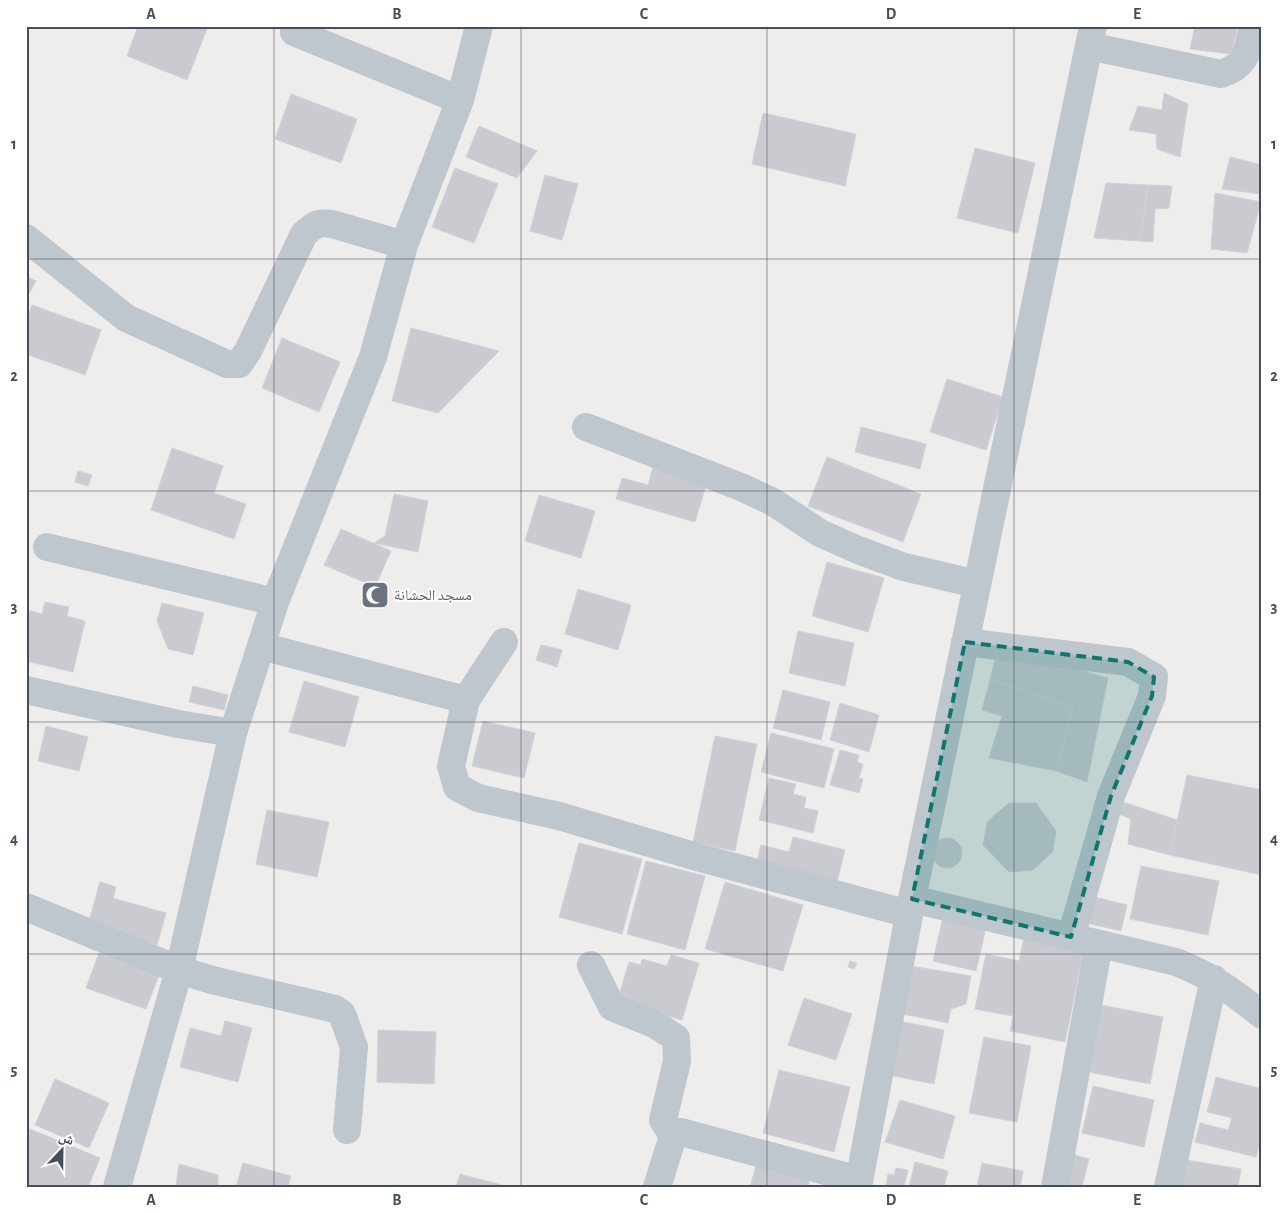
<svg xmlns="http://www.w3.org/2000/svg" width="1288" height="1213" font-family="'Alegreya Sans','Noto Naskh Arabic',sans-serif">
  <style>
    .building { fill: #cacbd1; stroke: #d0d2d8 }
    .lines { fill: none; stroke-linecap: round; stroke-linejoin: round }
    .minor { stroke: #bec6ce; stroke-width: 28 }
    .marked { fill: #0f766e; fill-opacity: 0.2; stroke: #0f766e; stroke-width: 4; stroke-dasharray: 10 6; stroke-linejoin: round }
    .grid { fill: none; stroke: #464f59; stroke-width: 1; stroke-opacity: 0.55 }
    .labels { text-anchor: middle; stroke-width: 4; stroke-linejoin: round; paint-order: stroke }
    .worship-label { font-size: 15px; fill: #5b616d; stroke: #fff; text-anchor: start }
    .neatline { fill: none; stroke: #464f59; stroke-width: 2 }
    .grid-label { font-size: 16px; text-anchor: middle; font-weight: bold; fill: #464f59 }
  </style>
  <rect width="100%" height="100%" fill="#efecec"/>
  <!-- building -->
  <path class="building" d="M138,26h70l-21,54 -60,-24z
    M1195,26h43l-7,28 -41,-5z
    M1164,93l24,11 -8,53 -23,-8 -1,-15 -27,-4 9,-24 24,4z
    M291,94l66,25 -16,44 -66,-24z
    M763,113l93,21 -11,52 -93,-22z
    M479,126l58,25 -20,27 -51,-21z
    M975,148l60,15 -17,70 -61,-15z
    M1230,157l32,8 -2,29 -38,-5z
    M455,168l43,16 -24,59 -42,-16z
    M545,175l33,9 -16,56 -32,-9z
    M1106,183l42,2 -8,56 -46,-3z
    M1148,185l24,1 -3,22 -14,1 -2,33 -13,-1z
    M1215,193l46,9 -14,51 -36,-4z
    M26,276l10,5 -10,18z
    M32,305l69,25 -16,45 -59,-21v-32z
    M411,328l88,23 -61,62 -46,-12z
    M282,338l58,24 -21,50 -57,-24z
    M947,379l56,18 -17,53 -56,-18z
    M861,427l65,17 -6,25 -65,-17z
    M172,448l51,18 -9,27 32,11 -12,35 -83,-29z
    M827,457l94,37 -18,48 -95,-36z
    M653,467l54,15 -12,40 -79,-23 6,-21 26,7z
    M78,471l14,4 -4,11 -13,-4z
    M394,494l34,7 -10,51 -44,-9 11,-7z
    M539,495l56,16 -14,47 -56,-17z
    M341,529l50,22 -16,36 -51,-22z
    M827,562l57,16 -16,54 -56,-16z
    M578,589l53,16 -13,45 -53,-16z
    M45,602l24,5 -2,9 18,5 -12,51 -47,-11v-35l4,-15 12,3z
    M162,603l42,10 -11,42 -25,-6 -11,-28z
    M798,631l56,12 -9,43 -56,-13z
    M541,645l21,5 -5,17 -21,-7z
    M998,647l110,31 -21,104 -30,-11 16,-64 -83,-27z
    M990,680l83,27 -16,64 -68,-13 13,-42 -20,-6z
    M304,681l55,16 -14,50 -56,-15z
    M193,686l35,9 -4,15 -35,-8z
    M783,690l47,12 -9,38 -48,-12z
    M840,703l39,12 -10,37 -39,-12z
    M483,721l52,12 -11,45 -52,-12z
    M46,726l42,11 -9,34 -41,-10z
    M771,733l63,16 -10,39 -63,-16z
    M715,736l42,8 -22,107 -42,-9z
    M840,750l19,5 -2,7 6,2 -4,14 4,1 -4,14 -29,-8z
    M1187,775l75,15v85l-92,-20z
    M769,778l27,6 -3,10 13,3 -2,11 14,3 -5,22 -54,-13z
    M1123,802l54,18 -7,35 -42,-11 3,-25 -12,-5z
    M1009,803h27l20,28 -3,20 -20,19 -24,2 -26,-27 4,-23z
    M267,810l62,12 -12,55 -61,-13z
    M793,837l52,13 -9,36 -80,-20 5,-21 28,7z
    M932 853a15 15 0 1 1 30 0a15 15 0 1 1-30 0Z
    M579,843l63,16 -20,75 -63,-17z
    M646,861l59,15 -20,74 -58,-16z
    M1141,866l78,15 -11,54 -78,-16z
    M100,882l16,5 -3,11 53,15 -9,32 -69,-20z
    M725,882l78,23 -20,66 -78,-22z
    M1083,894l44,11 -6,26 -43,-10z
    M944,913l43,10 -11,48 -43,-10z
    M1025,932l60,12 -20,98 -55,-11 3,-15 -38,-7 11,-55 33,7z
    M99,953l60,22 -13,34 -60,-21z
    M671,955l28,8 -17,57 -65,-18 12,-40 12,3 1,-6 25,7z
    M850,961l7,2 -3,6 -6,-2z
    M911,966l60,10 -5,28 -15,5 -3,14 -45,-9z
    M804,998l48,16 -16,46 -48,-15z
    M1101,1005l62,12 -13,67 -62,-12z
    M894,1020l50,10 -10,54 -50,-10z
    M225,1021l27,7 -14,54 -58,-15 10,-39 31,8z
    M378,1030l58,2 -2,52 -57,-2z
    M984,1037l47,9 -14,76 -48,-9z
    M779,1070l71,17 -16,65 -71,-19z
    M1216,1077l46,12v47l-6,21 -61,-15 5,-19 28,7 4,-12 -25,-6z
    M55,1079l54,24 -20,45 -54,-23z
    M1093,1086l61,14 -10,47 -62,-14z
    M900,1100l55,16 -12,43 -58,-17z
    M30,1129l70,29 -12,29h-56l-6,-3v-45z
    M1071,1154l18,5 -7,28h-20z
    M1186,1160l55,9 -3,18h-63z
    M757,1162l53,15 -2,10h-58z
    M915,1162l33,9 -4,16h-35z
    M243,1163l48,13 -3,11h-52z
    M982,1163l41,8 -3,16h-43z
    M179,1164l39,11v12h-42z
    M896,1168l12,2 -4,17 -18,-2 2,-11 6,1z
    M460,1174l42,11v2h-46z"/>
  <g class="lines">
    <!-- minor -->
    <path class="minor" d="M294,32l166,68
      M1089,46l132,28c27,-9 26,-23 32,-48
      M26,238l100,80 101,46h12l9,-13 56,-117c11,-10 14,-12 28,-10l72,21
      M586,427l155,60 32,15 47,31 38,17 46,17 73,17
      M47,547l228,55
      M504,642l-38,58 -15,66 6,21 21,11 81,18 138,41 212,57
      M965,642l163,20 26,15 -2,19 -41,100 -40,141
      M261,646l205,54
      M26,690l152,34 55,9
      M912,899l264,63c36,14 56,29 86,53
      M26,907l153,63 33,10 123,29 7,5 12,33 -7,83
      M591,965l21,42 42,17 22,14 1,23 -14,59 10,16
      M117,1187l62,-217 54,-237 42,-131 98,-245 31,-112 56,-145 19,-74
      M657,1187l16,-51 8,-4 178,48
      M858,1187l54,-288 181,-873
      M1055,1187l44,-243
      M1168,1187l46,-208"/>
  </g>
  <!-- marked area -->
  <path class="marked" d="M965,642l163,20 26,15 -2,19 -41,100 -40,141 -159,-38z"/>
  <!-- grid -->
  <path class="grid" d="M274,26v1161M521,26v1161M767,26v1161M1014,26v1161M26,259h1236M26,491h1236M26,722h1236M26,954h1236"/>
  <!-- icons -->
  <defs>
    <symbol id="mosque-square" viewBox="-11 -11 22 22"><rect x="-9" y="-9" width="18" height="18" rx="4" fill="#6b7280" stroke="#fff"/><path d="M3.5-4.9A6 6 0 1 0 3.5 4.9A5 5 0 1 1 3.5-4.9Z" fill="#fff"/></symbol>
  </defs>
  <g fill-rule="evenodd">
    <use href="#mosque-square" x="359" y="579" width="32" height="32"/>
  </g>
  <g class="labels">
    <!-- worship labels -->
    <g class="worship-label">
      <text x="394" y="600">مسجد الحشانة</text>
    </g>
  </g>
  <!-- border -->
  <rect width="1288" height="1213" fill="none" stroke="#ffffff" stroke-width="55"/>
  <!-- north arrow -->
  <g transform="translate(62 1150) rotate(22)" stroke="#ffffff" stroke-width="4" paint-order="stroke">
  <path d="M0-4L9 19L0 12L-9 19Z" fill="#464f59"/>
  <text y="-8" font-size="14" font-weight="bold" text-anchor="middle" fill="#464f59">ش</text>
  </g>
  <rect x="28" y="28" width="1232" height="1158" class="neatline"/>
  <g class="grid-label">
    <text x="151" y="19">A</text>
    <text x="397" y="19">B</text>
    <text x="644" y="19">C</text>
    <text x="891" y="19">D</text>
    <text x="1137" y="19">E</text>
    <text x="14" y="149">1</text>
    <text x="1274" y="149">1</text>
    <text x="14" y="381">2</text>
    <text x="1274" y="381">2</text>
    <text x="14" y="612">3</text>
    <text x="1274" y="612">3</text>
    <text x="14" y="844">4</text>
    <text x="1274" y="844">4</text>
    <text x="14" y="1075">5</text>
    <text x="1274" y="1075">5</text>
    <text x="151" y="1205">A</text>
    <text x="397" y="1205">B</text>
    <text x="644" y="1205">C</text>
    <text x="891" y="1205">D</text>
    <text x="1137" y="1205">E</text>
  </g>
</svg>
